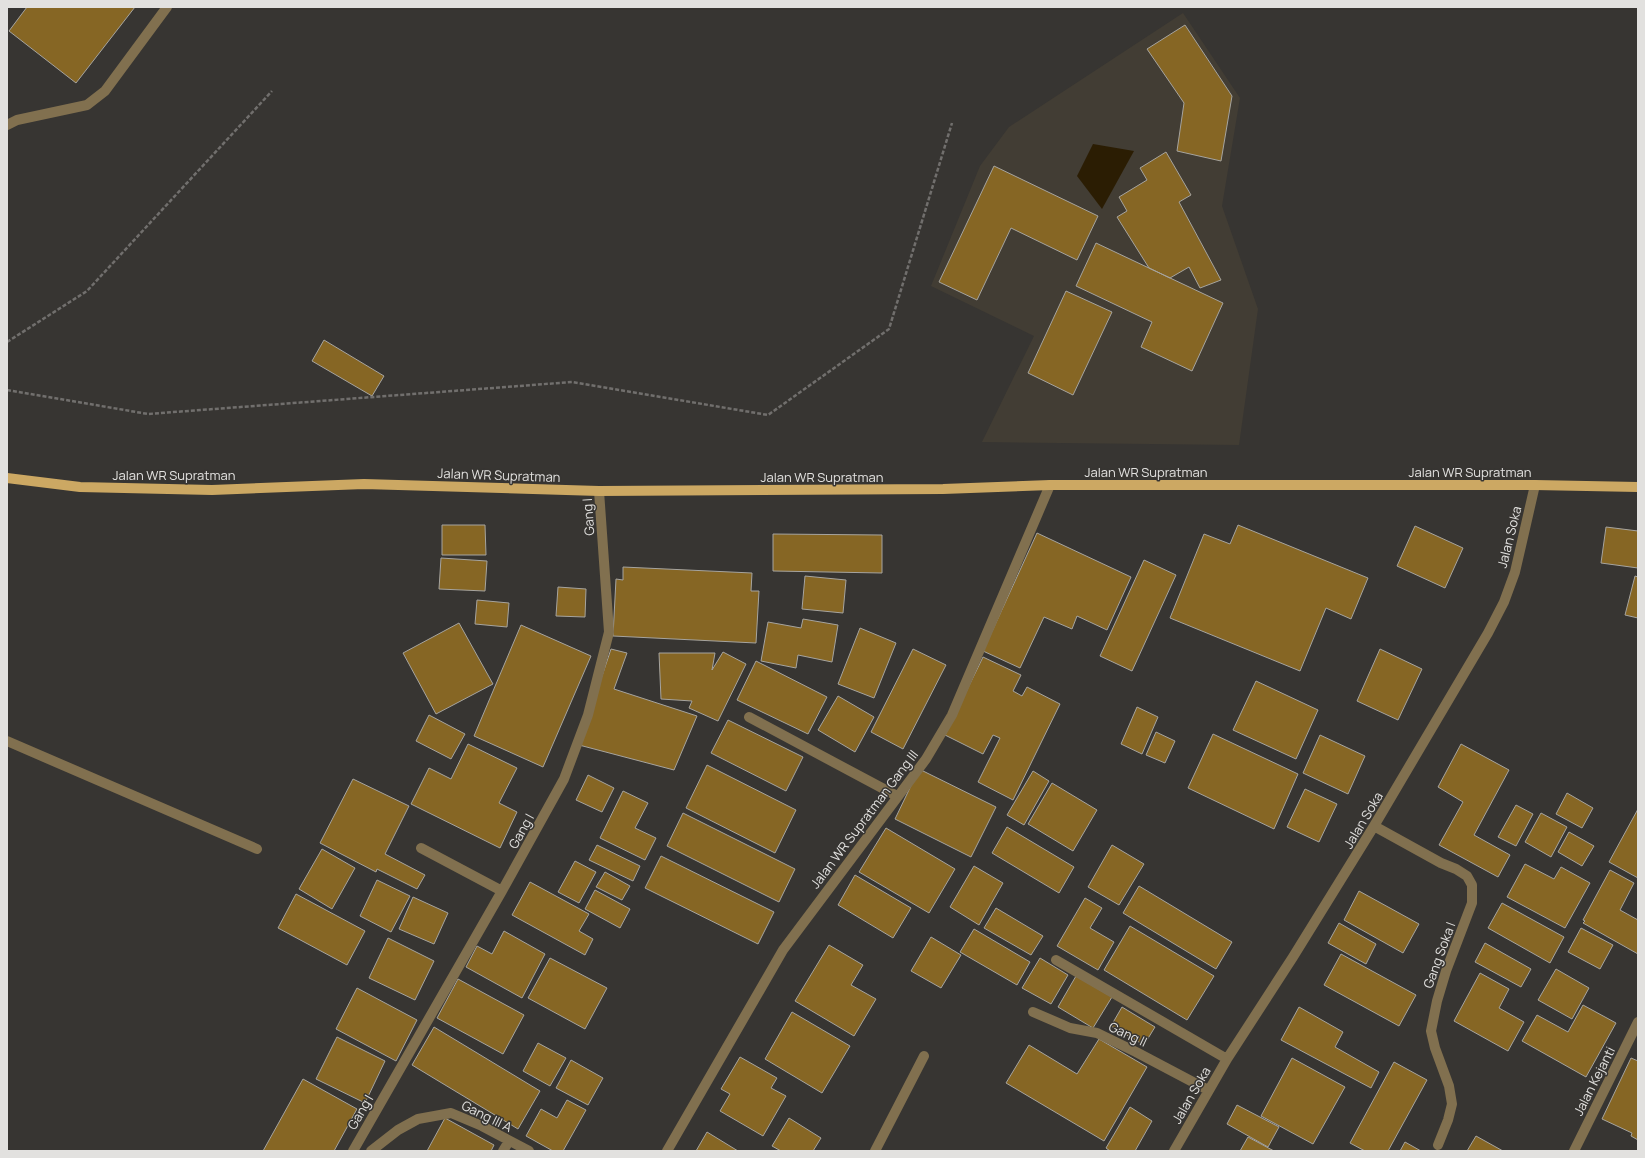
<svg xmlns="http://www.w3.org/2000/svg" width="1645" height="1158" font-family="Manrope,sans-serif">
  <style>
    .built { fill: #423d34 }
    .water { fill: #2b1d03 }
    .building { fill: #866624; stroke: #a6a49f }
    .lines { fill: none; stroke-linecap: round; stroke-linejoin: round }
    .path { stroke: #716f6d; stroke-width: 2.5; stroke-dasharray: 4 2; stroke-linecap: butt }
    .minor { stroke: #81704f; stroke-width: 10 }
    .major { stroke: #cca863; stroke-width: 10 }
    .labels { text-anchor: middle; stroke-width: 3; stroke-linejoin: round; paint-order: stroke }
    .street-label { font-size: 13px; fill: #e2e1df; stroke: #373532 }
  </style>
  <rect width="100%" height="100%" fill="#373532"/>
  <!-- built -->
  <path class="built" d="M1183,13l57,85 -18,108 36,103 -19,136 -257,-3 52,-106 -103,-50 49,-120 29,-39z"/>
  <!-- water -->
  <path class="water" d="M1093,144l41,7 -32,58 -25,-33z"/>
  <!-- building -->
  <path class="building" d="M27,7h108l-59,76 -67,-52z
    M1185,25l47,71 -11,65 -44,-10 7,-48 -37,-54z
    M1166,152l25,43 -12,7 42,78 -21,8 -11,-21 -19,11 -21,-10 -32,-51 10,-6 -8,-14 28,-17 -7,-12z
    M994,166l104,50 -21,44 -66,-32 -34,72 -38,-18z
    M1096,243l127,60 -31,68 -51,-24 11,-25 -76,-36z
    M1066,291l46,21 -39,83 -45,-22z
    M324,340l60,36 -12,20 -60,-35z
    M442,525h43l1,30h-44z
    M1238,525l130,53 -17,41 -25,-11 -26,63 -130,-53 34,-84 26,10z
    M1415,526l48,22 -18,40 -48,-22z
    M1606,527l32,4v37l-37,-5z
    M1037,533l94,44 -24,53 -30,-14 -5,13 -28,-12 -24,51 -37,-17z
    M773,534l109,1v38l-109,-2z
    M441,558l46,3 -2,30 -46,-2z
    M1144,560l32,15 -44,96 -32,-15z
    M623,567l129,6 -1,18h8l-3,52 -143,-7 3,-57 7,1z
    M805,576l41,4 -3,33 -41,-4z
    M1635,576l3,1v41l-13,-3z
    M558,587l28,2 -1,28 -29,-1z
    M477,600l32,3 -2,24 -32,-3z
    M803,619l35,6 -6,37 -34,-7 -2,13 -35,-7 7,-39 33,6z
    M459,623l34,61 -57,30 -33,-61z
    M521,625l70,31 -48,111 -69,-31z
    M860,628l36,15 -22,55 -36,-14z
    M611,649l16,4 -13,36 83,27 -23,54 -95,-25z
    M913,649l33,16 -43,84 -32,-17z
    M1380,649l42,20 -24,51 -41,-19z
    M723,652l23,12 -28,57 -29,-13 3,-7 -31,-2 -2,-46h56l-3,17z
    M983,657l38,18 -8,16 9,5 5,-9 33,17 -47,96 -35,-18 22,-44 -7,-3 -10,19 -38,-19z
    M756,661l71,36 -19,37 -71,-34z
    M1256,681l62,29 -22,49 -63,-29z
    M838,696l36,21 -19,35 -37,-22z
    M1137,707l21,10 -16,37 -21,-10z
    M429,715l36,19 -14,25 -35,-18z
    M728,720l75,37 -17,34 -75,-38z
    M1156,732l19,9 -10,22 -19,-8z
    M1213,734l85,40 -24,55 -86,-41z
    M1320,735l45,21 -17,38 -45,-21z
    M468,744l49,24 -18,35 18,9 -17,36 -89,-44 18,-36 22,11z
    M1461,744l48,26 -35,65 36,20 -12,22 -59,-32 24,-43 -25,-15z
    M707,765l89,45 -21,43 -89,-45z
    M919,769l77,38 -25,50 -76,-38z
    M1033,771l16,10 -25,44 -17,-10z
    M588,775l26,13 -12,24 -26,-12z
    M353,779l56,27 -24,48 40,21 -8,14 -40,-20 -1,3 -56,-29z
    M1052,783l45,27 -24,41 -45,-27z
    M1305,789l32,15 -18,38 -32,-15z
    M623,791l25,12 -13,25 21,10 -11,22 -45,-22z
    M1567,793l26,15 -11,20 -26,-14z
    M1516,805l17,9 -17,32 -18,-9z
    M1638,809v69l-29,-16z
    M683,813l112,56 -16,33 -112,-56z
    M1541,813l26,14 -16,30 -26,-15z
    M1007,827l67,40 -15,26 -67,-40z
    M886,828l69,41 -26,44 -70,-41z
    M1569,832l25,14 -12,20 -24,-14z
    M597,845l43,21 -7,15 -44,-21z
    M1112,845l32,19 -25,41 -31,-18z
    M322,849l33,19 -23,41 -33,-20z
    M661,856l113,56 -16,32 -113,-56z
    M575,861l21,11 -17,31 -21,-11z
    M1525,864l29,15 7,-12 29,16 -25,45 -58,-31z
    M974,866l29,17 -24,42 -29,-18z
    M1610,870l24,13 -14,27 18,10v34l-55,-31 2,-2 -2,-1z
    M605,872l25,14 -8,14 -26,-13z
    M855,875l56,33 -18,30 -55,-33z
    M377,880l33,16 -19,36 -31,-16z
    M530,882l59,32 -10,17 14,8 -8,16 -73,-40z
    M1139,886l93,56 -16,27 -93,-56z
    M595,890l35,19 -10,19 -35,-19z
    M1359,891l60,33 -16,29 -59,-33z
    M296,894l69,37 -18,34 -69,-37z
    M413,897l35,16 -14,31 -35,-15z
    M1085,898l17,10 -12,20 24,14 -16,28 -41,-24z
    M1502,903l62,34 -14,26 -62,-35z
    M996,908l47,28 -12,19 -47,-27z
    M1339,923l37,21 -10,20 -38,-21z
    M1130,926l84,50 -27,44 -83,-50z
    M1581,928l32,17 -13,24 -32,-17z
    M974,929l56,33 -13,23 -57,-33z
    M504,931l41,23 -23,44 -56,-31 11,-21 15,8z
    M931,937l30,18 -20,33 -30,-17z
    M388,938l46,23 -19,39 -46,-22z
    M1485,943l46,26 -10,18 -46,-25z
    M829,945l34,20 -12,20 25,14 -22,37 -59,-35z
    M1341,954l75,41 -17,31 -75,-41z
    M550,958l57,30 -22,41 -57,-31z
    M1040,958l28,17 -17,29 -29,-16z
    M1556,969l33,19 -17,31 -34,-19z
    M1480,973l29,16 -10,19 25,14 -16,29 -54,-30z
    M1076,976l36,21 -19,31 -35,-21z
    M458,979l66,36 -21,39 -66,-36z
    M357,988l60,32 -21,41 -60,-32z
    M1583,1005l33,18 -30,54 -64,-36 15,-26 31,17z
    M1122,1007l33,20 -11,18 -33,-19z
    M1299,1007l44,25 -8,15 44,25 -8,16 -90,-48z
    M792,1012l58,34 -28,47 -57,-34z
    M434,1027l106,64 -22,38 -106,-64z
    M337,1037l48,24 -20,42 -49,-24z
    M1099,1039l48,28 -43,74 -98,-58 23,-38 48,29z
    M538,1043l28,15 -16,28 -27,-15z
    M740,1057l37,21 -6,10 15,8 -23,40 -43,-25 10,-17 -9,-5z
    M1292,1058l53,29 -32,57 -52,-28z
    M1631,1058l7,3v79l-7,-4 1,-3 -30,-14z
    M571,1060l32,18 -15,27 -32,-17z
    M1394,1062l33,18 -39,71h-23l-15,-8z
    M303,1079l54,30 -23,42h-71z
    M567,1100l19,10 -23,41h-10l-27,-15 15,-27 16,9z
    M1237,1105l42,22 -11,20 -41,-23z
    M1130,1107l22,14 -17,30h-25l-4,-3z
    M445,1118l49,27 -3,6h-64z
    M789,1118l32,20 -8,13h-32l-9,-5z
    M707,1132l31,19h-42z
    M1476,1136l27,15h-36z
    M1248,1137l26,14h-34z
    M1405,1142l16,9h-21z"/>
  <g class="lines">
    <!-- path -->
    <path class="path" d="M7,342l80,-51 185,-200
      M7,390l141,24 424,-32 196,33 121,-86 63,-206"/>
    <!-- minor -->
    <path class="minor" d="M7,125l10,-5 70,-15 18,-14 62,-84
      M749,717l148,79
      M7,741l250,108
      M1374,826l67,37 15,6 11,7 5,9v18l-26,68 -9,30 -6,30 4,17 14,38 3,18 -4,16 -10,25
      M421,848l81,43
      M1056,960l171,99
      M1033,1012l37,16 27,5 39,19 72,38
      M353,1151l149,-260 62,-112 24,-64 21,-83 -10,-141
      M371,1151l27,-21 20,-11 33,-6 31,13 47,25
      M503,1151l6,-10
      M667,1151l116,-201 143,-191 26,-44 98,-230
      M875,1151l49,-95
      M1174,1151l53,-92 66,-102 81,-131 114,-193 16,-31 11,-30 20,-87
      M1574,1151l64,-129"/>
    <!-- major -->
    <path class="major" d="M7,478l73,9 132,3 152,-6 235,7 344,-2 107,-4h485l103,2"/>
  </g>
  <g class="labels">
    <!-- street labels -->
    <g class="street-label">
      <text x="1146" y="477">Jalan WR Supratman</text>
      <text x="1470" y="477">Jalan WR Supratman</text>
      <text x="174" y="480">Jalan WR Supratman</text>
      <text transform="translate(499 475) rotate(2)" y="5">Jalan WR Supratman</text>
      <text x="822" y="482">Jalan WR Supratman</text>
      <text transform="translate(588 517) rotate(-94)" y="5">Gang I</text>
      <text transform="translate(1509 537) rotate(-76)" y="5">Jalan Soka</text>
      <text transform="translate(864 819) rotate(-53)" y="5">Jalan WR Supratman Gang III</text>
      <text transform="translate(1363 820) rotate(-59)" y="5">Jalan Soka</text>
      <text transform="translate(521 831) rotate(-61)" y="5">Gang I</text>
      <text transform="translate(1439 955) rotate(-70)" y="5">Gang Soka I</text>
      <text transform="translate(1128 1034) rotate(25)" y="5">Gang II</text>
      <text transform="translate(1594 1081) rotate(-63)" y="5">Jalan Kejanti</text>
      <text transform="translate(1191 1095) rotate(-60)" y="5">Jalan Soka</text>
      <text transform="translate(360 1112) rotate(-60)" y="5">Gang I</text>
      <text transform="translate(487 1116) rotate(26)" y="5">Gang III A</text>
    </g>
  </g>
  <!-- border -->
  <rect width="1645" height="1158" fill="none" stroke="#e2e1df" stroke-width="16"/>
</svg>
